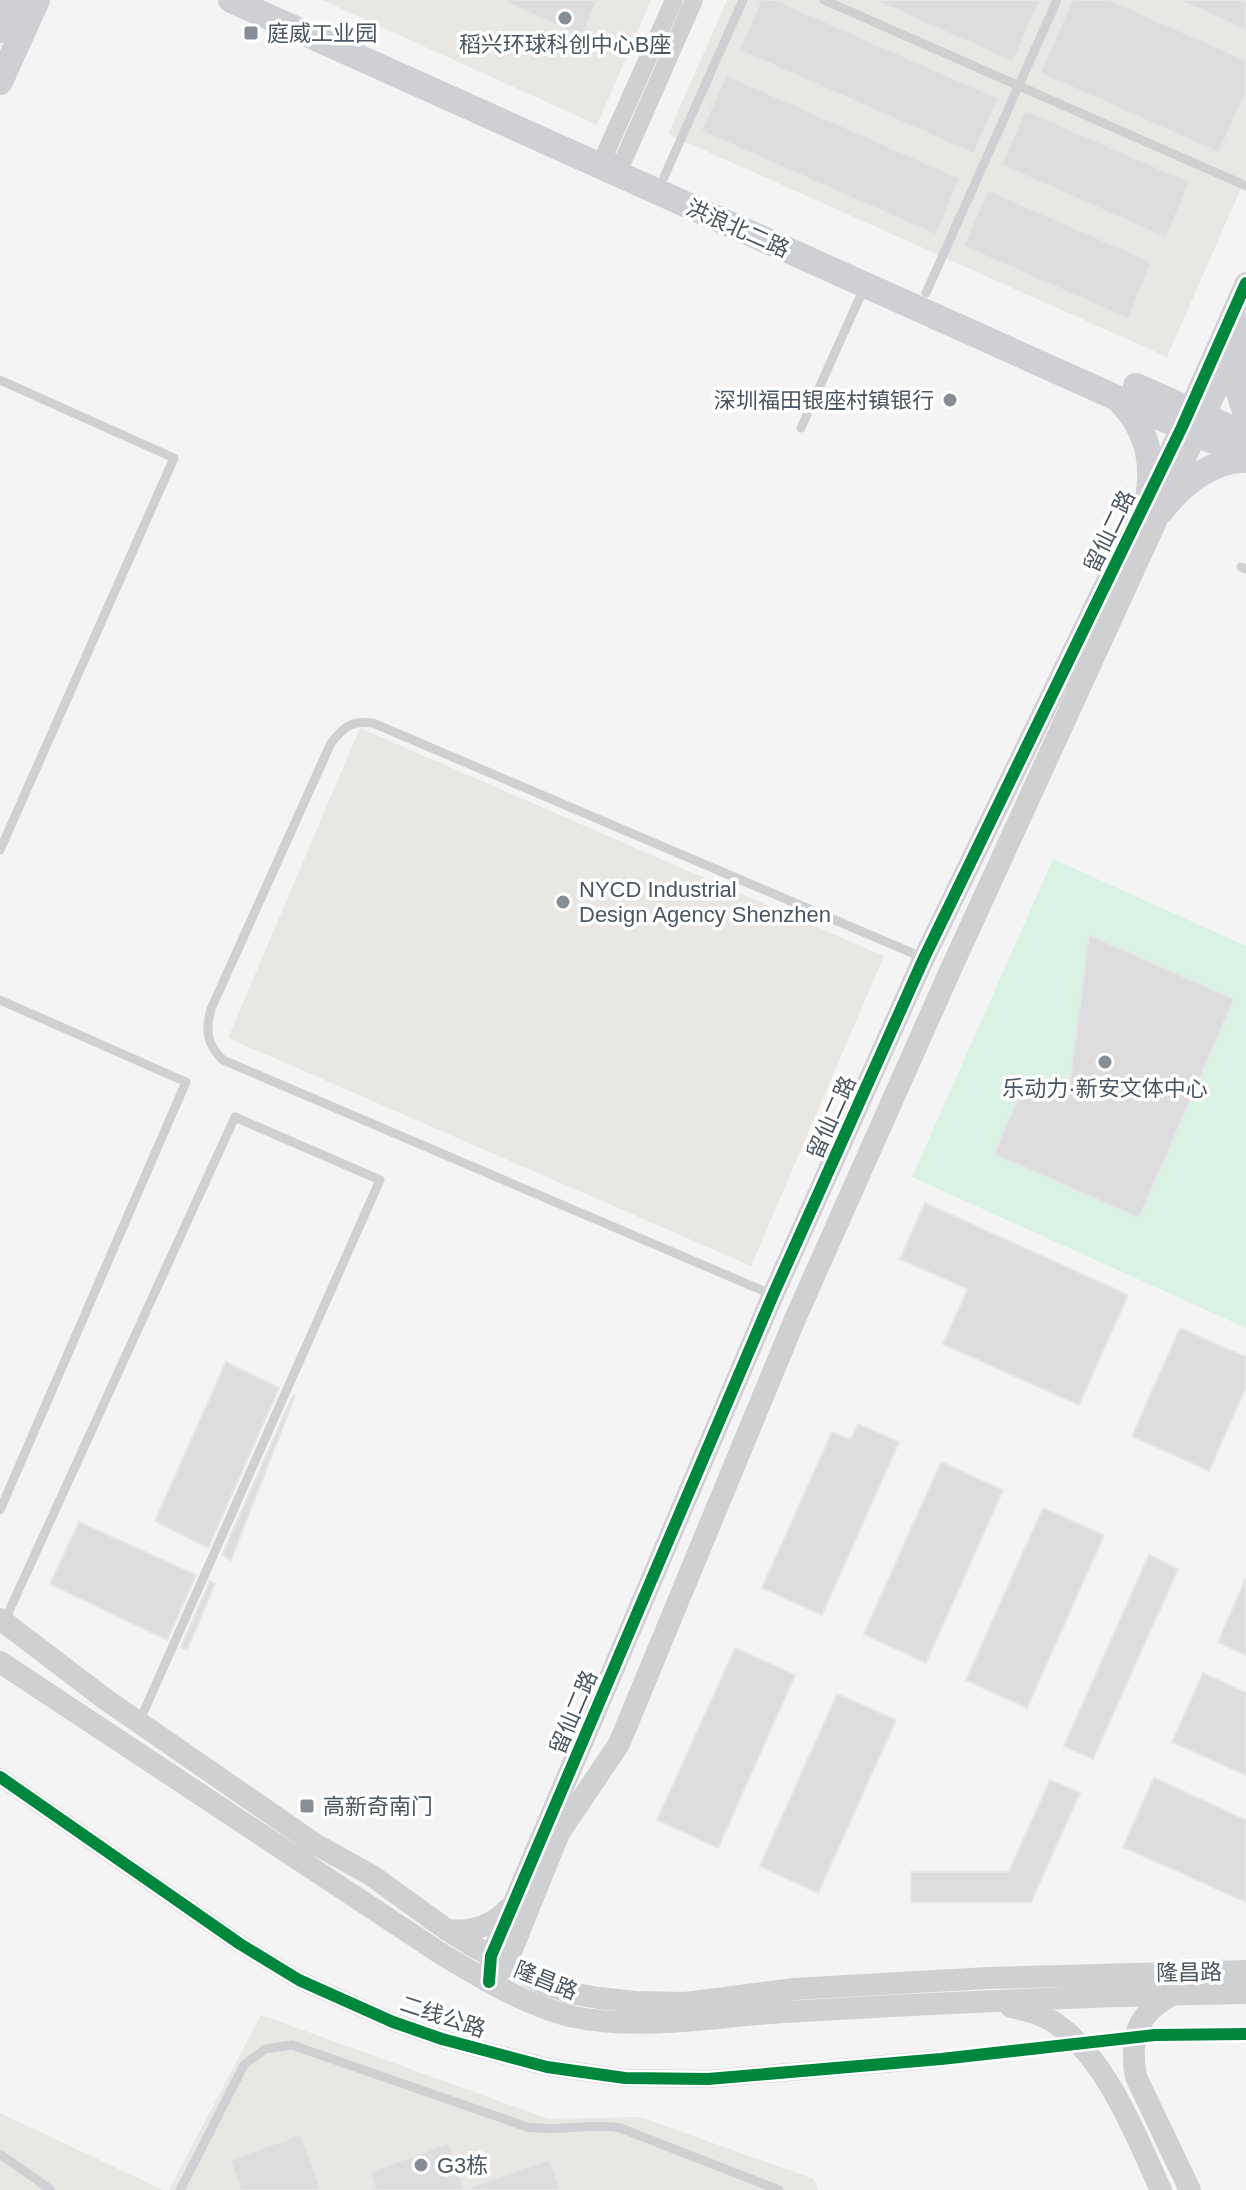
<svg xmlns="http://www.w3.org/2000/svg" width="1246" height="2190" font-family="Helvetica,'Noto Sans SC',sans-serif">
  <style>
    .commercial { fill: #e8e7e3 }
    .green { fill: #d9f2e3 }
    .building { fill: #ddddde; stroke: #e5e6e7; stroke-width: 2 }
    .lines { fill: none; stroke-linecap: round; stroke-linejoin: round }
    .service { stroke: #ced0d2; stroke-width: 9 }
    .minor { stroke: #ced0d2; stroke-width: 18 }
    .tertiary { stroke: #ced0d2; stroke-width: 22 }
    .secondary { stroke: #ced0d4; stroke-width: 26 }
    .cycleway-casing { stroke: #fff; stroke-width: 17 }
    .cycleway { stroke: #00873e; stroke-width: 12 }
    .poi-dot { fill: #868d94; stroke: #fff; stroke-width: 3 }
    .labels { text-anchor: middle; stroke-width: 7; stroke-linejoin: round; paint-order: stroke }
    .poi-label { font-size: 22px; fill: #4a5661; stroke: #fff; text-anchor: start }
    .street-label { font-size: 22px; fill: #4a5661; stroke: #fff }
  </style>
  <rect width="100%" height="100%" fill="#f4f4f4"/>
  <!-- commercial -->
  <path class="commercial" d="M322,0h329l-54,125z
    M727,0h519v177l-79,180 -499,-223z
    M360,728l524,228 -133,310 -523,-228z
    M261,2015l288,104 91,-2 174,62 4,11h-649z
    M0,2113l163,77h-163z"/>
  <!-- green -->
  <path class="green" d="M1053,859l193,87v382l-334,-151z"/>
  <!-- building -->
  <path class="building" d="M502,0h96l-17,37z
    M761,0h15l222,98 -24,56 -235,-104z
    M874,0h166l-27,62z
    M1072,0h38l136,60v32l-27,61 -179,-80z
    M1179,0h67v30z
    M726,75l234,103 -24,57 -235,-104z
    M1025,110l165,72 -24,56 -165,-73z
    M988,190l164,72 -24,57 -165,-73z
    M1089,935l145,64 -95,219 -145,-64 30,-70 45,5z
    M925,1203l203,92 -49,110 -136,-61 25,-55 -68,-30z
    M1180,1328l66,29v30l-37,84 -77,-35z
    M226,1362l53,26 -71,160 -53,-27z
    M293,1395l2,1 -64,164 -9,-5z
    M858,1424l41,18 -77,173 -60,-27 70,-156 19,8z
    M941,1462l62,28 -77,173 -62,-29z
    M1043,1508l61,27 -77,173 -61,-28z
    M79,1522l117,53 -29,65 -117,-56z
    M1149,1555l29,14 -85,190 -29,-13z
    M1246,1578v77l-28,-13z
    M210,1581l5,3 -28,66 -6,-3z
    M735,1648l60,27 -77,173 -61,-28z
    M1203,1673l43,20v82l-74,-33z
    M837,1694l59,26 -78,173 -58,-27z
    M1154,1778l92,42v82l-123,-55z
    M1050,1780l30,13 -49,109h-120v-30h98z
    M301,2134l20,56h-80l-11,-30z
    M449,2143l16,47h-89l-7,-18z
    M550,2159l11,31h-92l-1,-2z"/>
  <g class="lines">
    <!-- service -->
    <path class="service" d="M824,0l422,186
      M664,177l79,-177
      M926,293l131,-293
      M0,380l174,78 -174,392
      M801,428l63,-140
      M1241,567l5,2
      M0,1000l186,82 -186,428
      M773,1295l-550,-235c-16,-15 -18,-30 -12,-51l120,-266c13,-16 20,-23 42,-20l551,235
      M4,1622l231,-505 145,63 -240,540
      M0,2154l51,36
      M180,2190l64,-125 21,-16 27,-4 235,82c31,5 62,-4 93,1l159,62"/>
    <!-- minor -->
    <path class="minor" d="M674,0l-68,152 4,18 14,-11 70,-159
      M0,1777l240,167 59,36 94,42 49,17 105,28 78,11 83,1 233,-20"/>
    <!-- tertiary -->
    <path class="tertiary" d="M0,1619l105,80 210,145 56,31 72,52 28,18 73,39 27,9 27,5 38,4 49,1 109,-14 194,-11 258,-7
      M0,1662l443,293c41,24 83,51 131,62 70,14 141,-1 211,-5 154,-9 308,-17 461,-19
      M447,1930c25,3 45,-4 62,-22
      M489,1982l2,-26 282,-661 151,-337 258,-531 64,-144
      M489,1982l17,-18 53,-131 60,-89 176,-425 155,-348 296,-646
      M1174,1994c-37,18 -45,44 -38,83l54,113
      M1011,2007c15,3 28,6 41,14 54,35 83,113 109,169"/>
    <!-- secondary -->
    <path class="secondary" d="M231,0l1015,456
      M0,30l13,-30
      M0,82l37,-82
      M1240,339c-6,26 -5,49 6,74
      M1136,386l110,49
      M1119,400c27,27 36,60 29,98
      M1162,510c19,-25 50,-51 84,-50"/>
    <defs>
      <path id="cycleway" d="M0,1777l240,167 59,36 94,42 49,17 105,28 78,11 83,1 233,-20 214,-24 91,-1
        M489,1982l2,-26 282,-661 151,-337 258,-531 64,-144"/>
    </defs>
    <!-- cycleway casing -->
    <use href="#cycleway" class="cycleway-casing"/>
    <!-- cycleway -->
    <use href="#cycleway" class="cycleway"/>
  </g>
  <!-- markers -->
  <g class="poi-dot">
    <circle cx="565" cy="18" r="8"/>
    <rect x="243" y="25" width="16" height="16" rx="4"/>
    <circle cx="950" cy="400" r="8"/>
    <circle cx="563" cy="902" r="8"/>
    <circle cx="1105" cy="1062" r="8"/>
    <rect x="299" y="1798" width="16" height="16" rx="4"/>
    <circle cx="421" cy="2165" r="8"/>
  </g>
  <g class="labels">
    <!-- poi labels -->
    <g class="poi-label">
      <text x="267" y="41">庭威工业园</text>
      <text x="565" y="52" text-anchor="middle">稻兴环球科创中心B座</text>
      <text x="934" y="408" text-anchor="end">深圳福田银座村镇银行</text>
      <text x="579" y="897">NYCD Industrial<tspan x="579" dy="25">Design Agency Shenzhen</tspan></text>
      <text x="1105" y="1096" text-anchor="middle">乐动力·新安文体中心</text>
      <text x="323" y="1814">高新奇南门</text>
      <text x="437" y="2173">G3栋</text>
    </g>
    <!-- street labels -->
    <g class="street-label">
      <text transform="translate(738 228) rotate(24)" y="8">洪浪北二路</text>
      <text transform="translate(1109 531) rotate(-64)" y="8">留仙二路</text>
      <text transform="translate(831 1117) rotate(-66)" y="8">留仙二路</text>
      <text transform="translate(573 1712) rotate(-67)" y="8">留仙二路</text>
      <text transform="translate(1189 1972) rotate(-1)" y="8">隆昌路</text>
      <text transform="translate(546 1980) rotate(22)" y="8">隆昌路</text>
      <text transform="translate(443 2016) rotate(18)" y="8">二线公路</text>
    </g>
  </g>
</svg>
